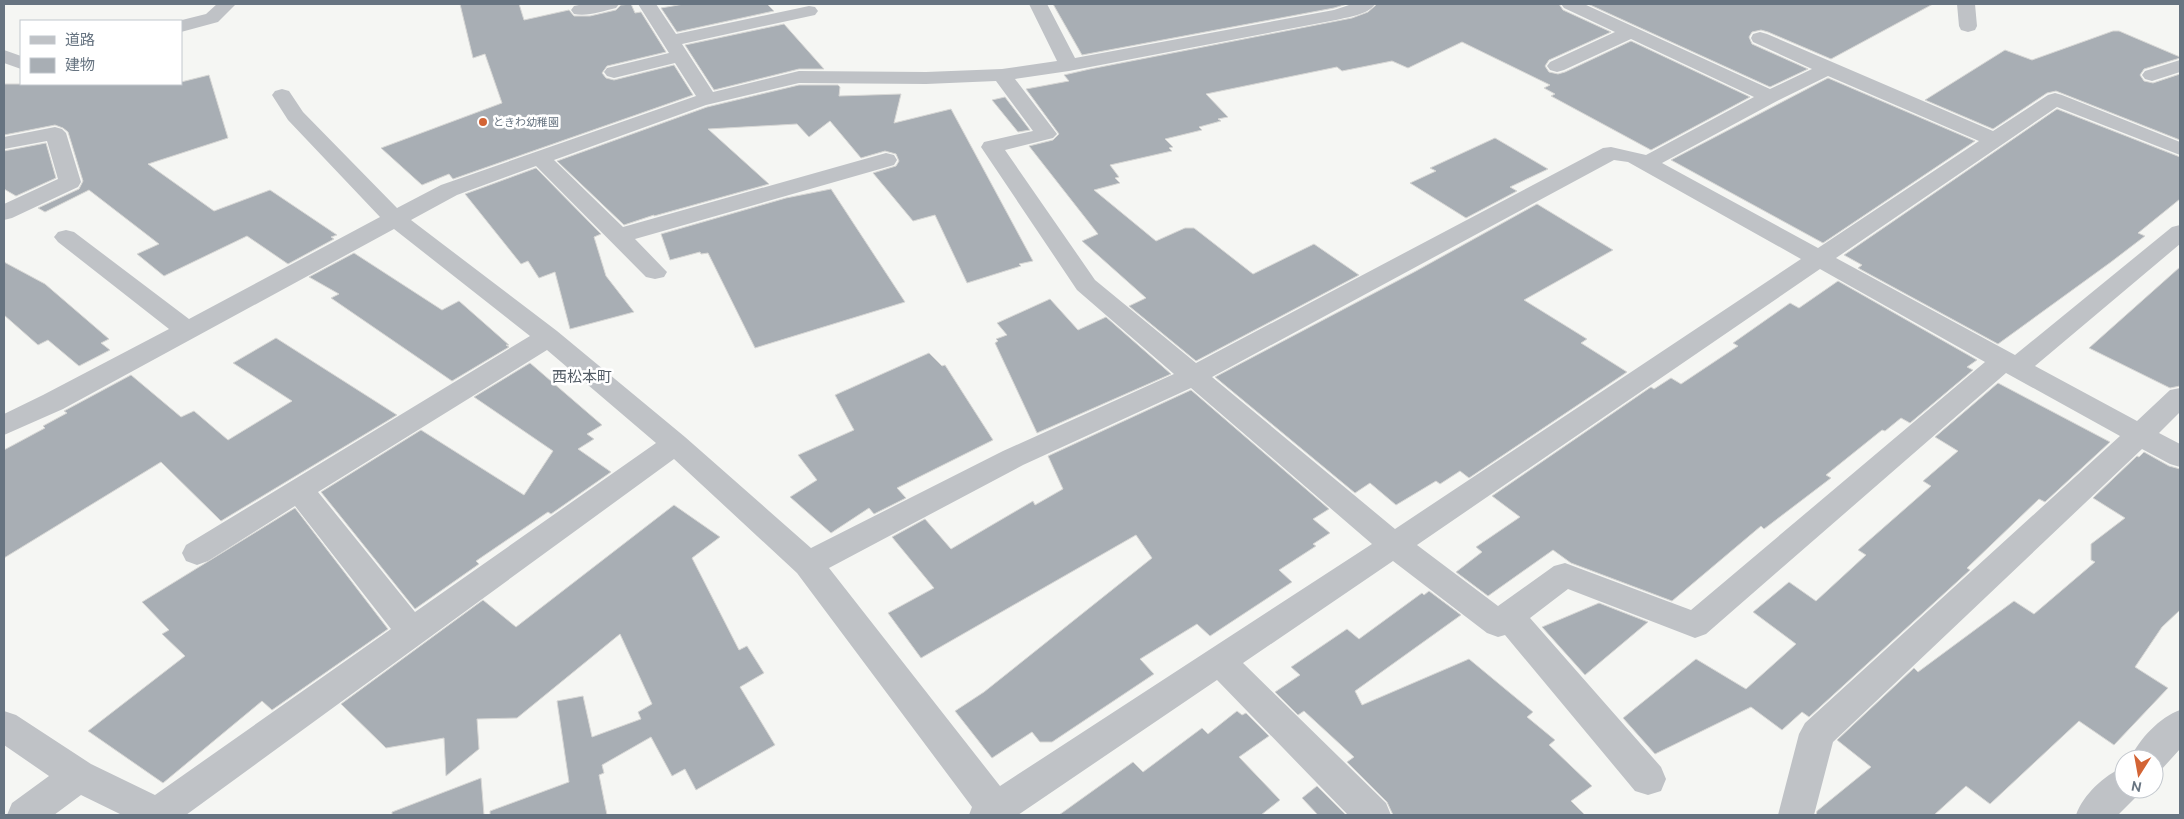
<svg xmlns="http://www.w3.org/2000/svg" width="2184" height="819" font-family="Ubuntu,'Noto Sans JP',sans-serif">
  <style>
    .building { fill: #a8aeb4; stroke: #d7d7d5 }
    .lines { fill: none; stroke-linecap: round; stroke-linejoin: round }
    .minor { fill: #bfc2c6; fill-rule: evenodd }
    .poi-dot { fill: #d36435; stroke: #fff; stroke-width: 2 }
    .labels { text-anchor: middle; stroke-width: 5; stroke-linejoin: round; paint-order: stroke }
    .far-poi-label { font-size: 11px; fill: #677481; stroke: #fff; text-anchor: start }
    .neighbourhood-label { font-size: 15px; fill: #555e67; stroke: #fff }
  </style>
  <rect width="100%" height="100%" fill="#f5f6f3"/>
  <!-- building -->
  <path class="building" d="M460,4h59l5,16 45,-10 5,6h16l26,-6 5,-5 10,-1 4,9 6,-1 25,40 -59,14 -5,7 4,5 8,2 60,-15 19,30 -240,84 -4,-5 -27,11 -41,-37 121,-45 -17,-49 -12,4z
    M684,4h83l7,7 -97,21 -16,-24z
    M1053,4h294l-13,4 -252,47z
    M1377,4h182l4,6 48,22 -62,28 -4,6 4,6 9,2 7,-2 66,-31 119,56 -99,53 -100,-54 4,-2 -11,-6 6,-3 -88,-43 -54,26 -16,-7 -50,10 -5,-4 -131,27 22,23 -10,2 3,2 -22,6 3,3 -37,9 8,8 -4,1 3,3 -62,14 9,12 -4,1 5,5 -26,7 62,51 29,-13h9l59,46 61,-30 45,31 -163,86 -67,-55 17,-8 -64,-57 16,-7 -69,-88 24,-6 6,-6 -33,-45 43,-8 -5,-6 26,-6 262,-51 16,-6z
    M1588,4h345l-102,55 -63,-27 -7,-2 -9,2 -3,5 3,7 56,25 -38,18z
    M784,24l40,45h-25l-85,21 -29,-45z
    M2113,31h6l61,26v1l-36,11 -4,6 4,6 9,2 27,-9v66l-124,-49 -9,2 -54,36 -68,-29 80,-50 27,10z
    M209,75l19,63 -80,26 66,47 56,-21 67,45 -6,2 3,2 -46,25 -41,-28 -83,40 -27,-22 22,-10 -70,-54 -44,22 -7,-4 41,-19 4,-8 -15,-49 -5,-4 -8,-3 -51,10v-51h177v-2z
    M1828,78l147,63 -152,102 -152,-83z
    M799,85h39l2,2 -1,9 62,-2 -7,29 57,-14 82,152 -14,3 2,2 -54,17 -32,-68 -22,6 -40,-48 23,-7 3,-5 -3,-7 -11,-3 -24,7 -31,-37 -21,16 -12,-13 -89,5 61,55 -115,32v-1l-30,10 -67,-64 150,-54z
    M1005,97l25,33 -12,2 -26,-32z
    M2057,109l123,48v42l-42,34 7,3 -34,26 -113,82 -140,-76 4,-3 -18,-10z
    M1495,138l53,31 -38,18 7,4 -51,27 -56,-35 26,-12 -6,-3z
    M46,143l10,35 -40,18 -12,-7v-38z
    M536,168l65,66 -7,3 12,39 28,36 -64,17 -15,-57 -16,6 -11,-17 -7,3 -56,-70z
    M831,189l74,113 -150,46 -47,-95 -7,1 -1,-2 -30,8 -9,-26 125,-36z
    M1537,204l76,46 -89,50 63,39 -6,4 46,29 -158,106 -9,-7 -20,13 -4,-3 -40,24 -26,-22 -15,10 -140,-116 201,-106z
    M354,253l88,57 17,-9 50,44h-3l3,2 -57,34 -121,-83 8,-4 -30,-17z
    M4,262l41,22 64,55 -8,4 9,7 -31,16 -31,-26 -10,5 -34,-30z
    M2180,267v119l-10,2 -81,-40z
    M1838,281l139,79 -10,7 6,3 -63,53 -9,-5 -16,13 -3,-1 -56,45 5,3 -67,51 -3,-3 -89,75 -101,-38 -18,-13 -65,46 -32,-24 26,-20 -6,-5 44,-30 -28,-21 159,-109 3,2 17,-11 10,6 57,-38 -5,-3 57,-40 9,5z
    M1050,299l28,31 28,-13 65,57 -134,59 -42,-90 3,-2 -2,-2 11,-4 -10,-12z
    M276,338l121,77 -176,106 -60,-59 -157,96v-108l41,-22 -2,-2 24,-13 -3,-2 67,-36 50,42 13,-6 34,29 64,-39 -59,-38z
    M929,353l13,13 3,-1 48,75 -96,48 9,10 -32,16 -5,-6 -38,25 -41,-36 27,-17 -19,-25 56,-25 -19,-35z
    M530,363l72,62 -15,9 7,5 -16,10 33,23 -60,42 -3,-2 -72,49 3,3 -64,45 -94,-117 100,-62 103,65 29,-44 -79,-54z
    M1998,383l112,59 -65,60 -6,-3 -72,69 3,2 -161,147 -7,-5 -20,18 -31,-23 -96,47 -32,-36 73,-59 50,30 50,-45 -43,-32 36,-30 27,19 50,-46 -8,-5 73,-64 -8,-5 35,-30 -23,-14z
    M1191,390l138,119 -16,10 17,14 -17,11 3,2 -37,24 13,12 -82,54 -13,-12 -57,35 14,15 -102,68h-12l-8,-10 -40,26 -37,-47 29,-19 168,-134 -16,-23 -215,123 -33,-45 46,-25 -42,-51 33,-18 26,30 82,-48 2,4 28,-16 -15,-33z
    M2144,452l25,14 11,3v141l-18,17 -27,40 33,21 -54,57 -35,-24 -89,83 -24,-18 -32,29h-118l1,-4 54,-44 -34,-27 77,-72 4,4 96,-71 20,13 61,-52 -4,-2v-16l34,-26 -32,-20 44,-42 2,1z
    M674,505l46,32 -28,21 47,92 8,-4 17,27 -24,14 35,58 -79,45 -11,-21 -13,7 -21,-39 -49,28 2,8 -5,2 8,40h-117v-4l79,-29 -12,-81 26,-5 9,41 49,-18 -3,-7 14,-8 -32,-70 -103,84 -40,1 2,30 -33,27 -2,-38 -58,10 -45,-44 142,-104 33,27z
    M295,508l93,121 -116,81 -10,-9 -99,82 -75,-52 97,-75 -23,-22 7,-4 -27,-28z
    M1429,591l32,24 -106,76 7,14 107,-46 64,53 -6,5 28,23 -6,5 43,41 -21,15 14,14h-192l-6,-13 -40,-40 7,-5 -50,-46 -6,4 -23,-23 25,-17 -9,-8 56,-38 12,10 63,-46 2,2z
    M1599,603l49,19 -63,53 -43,-48z
    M1237,711l5,4 4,-2 23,23 -30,21 41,43 -19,15h-202l74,-53 10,10 59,-44 6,6z
    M481,778l3,37h-92v-3z
    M1317,786l29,29h-28l-16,-17z"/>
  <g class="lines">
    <!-- minor -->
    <path class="minor" d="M217,4h19l-18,18 -37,10v-11h-3l28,-7z
      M584,4h35l-3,4c-13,3 -29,9 -42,6l-3,-4 3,-4z
      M638,4h18l20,30 133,-28 6,1 3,4 -3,4 -133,29 31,48 86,-21 127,1 76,-3 55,-8 -28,-57h18l28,54 259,-48 18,-6h23c-7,11 -27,13 -39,16l-267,51 -54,8 42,55 -4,4 -48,12 90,130 101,83 407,-215 8,-1 35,8 108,-58 -123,-58 -67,31 -7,2 -7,-2 -3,-4 3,-4 65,-30 -51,-24 -3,-4h23l186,85 42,-20 -59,-27 -2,-4 2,-4 7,-2 7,2 226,97 55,-36 7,-2 7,2 118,47v13l-123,-48 -221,151 179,97 157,-128 8,-2v19l-145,122 102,55 33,-31 10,-2v24l-21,21 21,11v23l-10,-3 -28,-15 -309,293 -19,73h-36l21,-81 6,-11 315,-287 -114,-63 -300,261 -11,4 -127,-49 -38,29 131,149 5,12 -5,12 -13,4 -13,-4 -130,-156 -7,2 -11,-4 -94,-72 -150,102 143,140 5,12h-43l-131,-135 -199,135h-49l3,-8 -175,-234 -123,-114 -488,356h-64l-41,-20 -27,20h-47l5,-12 37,-27 -45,-31v-34l12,4 75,49 64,31 236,-166 -96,-123 -87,55 -11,4 -11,-4 -4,-8 4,-8 344,-209 -136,-107 -331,180 -59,26v-21l39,-19 126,-66 -111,-87 -4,-5 4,-5 8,-2 8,2 115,87 191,-102 -92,-97 -16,-25 3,-4 7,-2 7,2 14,21 94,96 44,-23 255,-89 -21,-33 -61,15 -7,-2 -3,-4 3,-4 62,-15zM1828,76l151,65 -161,107 -156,-85 115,-62zM996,81l37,50 -49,11 -3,5 96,143 97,84 -171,77 -192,97 -126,-111 -128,-106 -146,-111 46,-25 79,-29 110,111 9,2 9,-2 3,-5 -32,-33 259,-74 3,-5 -3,-5 -8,-2 -263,74 -69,-67 152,-55 93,-22 127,1zM1614,160l14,2 173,97 -406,270 -183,-152zM1820,269l165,93 -294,248 -126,-47 -11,3 -56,40 -81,-61zM547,350l109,93 -241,169 -97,-120zM1191,388l181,156 -372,242 -171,-218 194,-103z
      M1957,4h18l2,22 -2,4 -7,2 -7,-2 -2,-4z
      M4,50l17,6v13l-17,-6z
      M2180,60v12l-28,9 -7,-2 -3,-4 3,-4z
      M55,127l7,2 4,4 15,49 -3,5 -66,31 -8,2v-16l54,-25 -11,-38 -43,8v-12z
      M2180,710v39l-19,21 -7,3v-14h-24c9,-20 30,-42 50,-49z
      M2124,767v22h16l-3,7 -19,19h-42c7,-20 28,-40 48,-48z"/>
  </g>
  <!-- markers -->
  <circle class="poi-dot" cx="483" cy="122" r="5"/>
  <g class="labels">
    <!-- far-poi labels -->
    <g class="far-poi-label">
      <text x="493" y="126">ときわ幼稚園</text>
    </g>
    <!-- neighbourhood labels -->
    <g class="neighbourhood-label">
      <text x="582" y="382">西松本町</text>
    </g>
  </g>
  <!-- border -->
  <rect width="2184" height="819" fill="none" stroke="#677481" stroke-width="10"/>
  <!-- legend -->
  <rect x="20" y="20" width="162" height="65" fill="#ffffff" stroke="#c2c7cd"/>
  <rect x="30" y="36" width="25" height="8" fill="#bfc2c6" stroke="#c2c7cd"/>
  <text x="65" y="45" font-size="15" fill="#677481">道路</text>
  <rect x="30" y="58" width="25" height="15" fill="#a8aeb4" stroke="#c2c7cd"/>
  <text x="65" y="70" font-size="15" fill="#677481">建物</text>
  <!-- north arrow -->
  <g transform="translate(2139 774) rotate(191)"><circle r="24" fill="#ffffff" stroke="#c2c7cd"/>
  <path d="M0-4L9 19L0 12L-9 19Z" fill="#d36435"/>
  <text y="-8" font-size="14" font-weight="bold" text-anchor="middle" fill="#677481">N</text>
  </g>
</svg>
